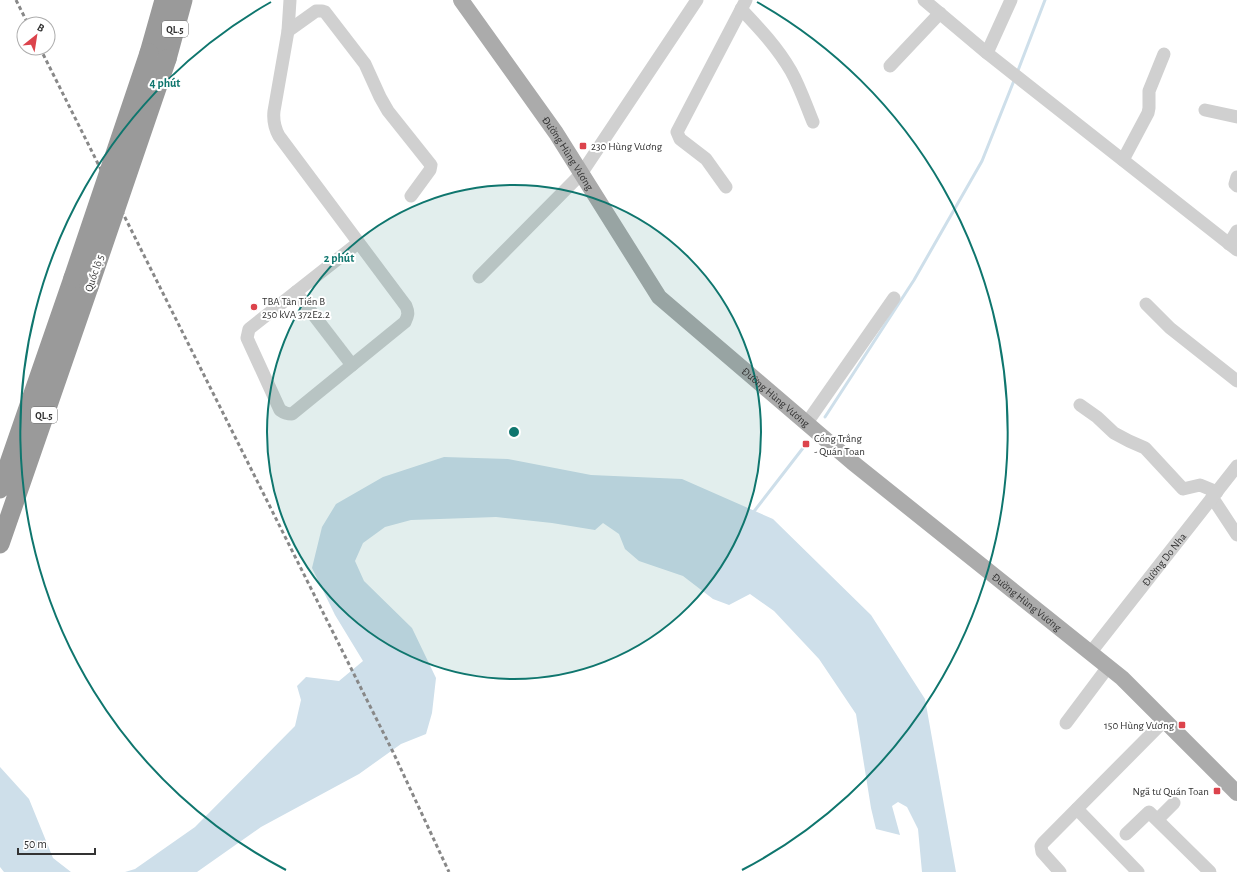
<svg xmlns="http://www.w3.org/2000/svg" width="1237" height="872" font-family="'Alegreya Sans',sans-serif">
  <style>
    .water { fill: #cedfea }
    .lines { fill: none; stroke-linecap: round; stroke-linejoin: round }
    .stream { stroke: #cedfea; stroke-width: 3 }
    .minor { stroke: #d0d0d0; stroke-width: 13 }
    .major { stroke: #ababab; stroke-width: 16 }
    .highway { stroke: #9a9a9a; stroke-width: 19 }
    .rail { stroke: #888; stroke-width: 3; stroke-dasharray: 4 3; stroke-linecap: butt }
    .highway-bridge { stroke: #9a9a9a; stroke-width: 19 }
    .ring { fill: none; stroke: #0f766e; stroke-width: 2 }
    .poi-dot { fill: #dc434c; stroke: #fff; stroke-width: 1.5 }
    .labels { text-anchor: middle; stroke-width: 4; stroke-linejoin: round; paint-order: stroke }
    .shield { fill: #fff; stroke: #707070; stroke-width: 1 }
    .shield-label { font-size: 10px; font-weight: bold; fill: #333 }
    .poi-label { font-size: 11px; fill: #333; stroke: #fff; text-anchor: start }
    .street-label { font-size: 11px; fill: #333; stroke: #fff }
    .centre { fill: #0f766e; stroke: #fff; stroke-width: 2 }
    .ring-label { font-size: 12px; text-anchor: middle; font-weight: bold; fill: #0f766e; stroke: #fff; stroke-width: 4; stroke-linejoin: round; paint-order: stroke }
  </style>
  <rect width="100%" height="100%" fill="#fff"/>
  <!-- water -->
  <path class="water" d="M444,457l64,2 83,16 91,4 91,40 98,96 54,84 31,173h-34l-4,-43 -11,-22 -9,-5 -6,4 8,29 -24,-6 -5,-21 -15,-94 -37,-55 -45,-48 -24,-17 -21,11 -16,-6 -30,-23 -44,-15 -14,-12 -6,-15 -16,-11 -8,7 -43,-7 -56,-6 -85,3 -26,7 -22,16 -8,18 9,20 48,47 24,50 -4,35 -6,21 -25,10 -42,30 -98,53 -64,45h-72l10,-3 60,-42 100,-101 6,-26 -4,-14 9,-9 33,4 24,-20 -28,-46 -23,-47 10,-41 14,-23 47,-27z
    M0,767l29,32 24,59 18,14h-67l-4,-5z"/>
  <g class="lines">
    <!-- stream -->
    <path class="stream" d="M1017,73l28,-73
      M825,417l89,-137 68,-119 33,-83
      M752,514l51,-66"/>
    <!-- minor -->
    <g class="minor">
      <path d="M290,0l-2,31 -14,80c-1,9 0,16 5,25l127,170c3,7 2,10 -1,16l-113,92c-5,0 -8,-1 -12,-4l-33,-72 2,-9 109,-86"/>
      <path d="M924,0l63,53 250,197"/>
      <path d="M741,9c19,20 36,38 50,62 9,16 15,34 22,51"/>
      <path d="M288,31l28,-20h6l3,1 40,52 15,33 8,14 43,54 -1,5 -19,26"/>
      <path d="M987,53l24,-53"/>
      <path d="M890,66l50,-53"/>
      <path d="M1205,110l32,7"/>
      <path d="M1123,160l25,-47 1,-5v-17l15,-37"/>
      <path d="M1237,177l-2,7 2,2"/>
      <path d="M726,187l-20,-28 -26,-20 -3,-7 69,-132"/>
      <path d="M1229,244l8,-13"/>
      <path d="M479,277l102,-103 116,-174"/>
      <path d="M296,292l56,73"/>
      <path d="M1146,304l24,24 67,53"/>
      <path d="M1080,405l17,12 17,16 15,8 16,7 38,41 17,-4 17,7"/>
      <path d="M806,424l88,-126"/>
      <path d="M1212,497l25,38"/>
      <path id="s1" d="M1091,652l146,-186"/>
      <path d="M1066,723l42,-56"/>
      <path d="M1077,809l61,63"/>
      <path d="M1158,819l16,-16"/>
      <path d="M1126,834l23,-22 61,60"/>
      <path d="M1060,872l-18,-20 -1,-6 2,-3 122,-123"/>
    </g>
    <!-- major -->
    <path class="major" id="s2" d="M461,0l95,133 103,164 193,165 270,216 115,115"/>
    <!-- highway -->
    <path class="highway" d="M149,53l15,-53
      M167,59l16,-59
      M0,489l73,-211
      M0,544l89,-257"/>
    <!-- rail -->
    <path class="rail" d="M16,0l12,24
      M40,48l353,704 56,120"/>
    <!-- highway-bridge -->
    <path class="highway-bridge" d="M73,278l76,-225
      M89,287l78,-228"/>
  </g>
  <!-- distance rings -->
  <circle cx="514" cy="432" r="247" fill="#0f766e" fill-opacity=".12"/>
  <g class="ring">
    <circle cx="514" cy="432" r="247"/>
    <path d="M286 870A494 494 0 0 1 271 2M757 2A494 494 0 0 1 742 870"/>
  </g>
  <!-- markers -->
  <g class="poi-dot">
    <rect x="579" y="142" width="8" height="8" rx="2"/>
    <circle cx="254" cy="307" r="4"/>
    <rect x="802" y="440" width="8" height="8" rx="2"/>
    <rect x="1178" y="721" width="8" height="8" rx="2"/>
    <rect x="1213" y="787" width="8" height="8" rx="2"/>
  </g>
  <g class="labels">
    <!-- shield labels -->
    <g class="shield">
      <rect x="162" y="21" width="26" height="16" rx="3"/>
      <rect x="31" y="407" width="26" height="16" rx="3"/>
    </g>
    <g class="shield-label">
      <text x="175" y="33">QL.5</text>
      <text x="44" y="419">QL.5</text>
    </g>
    <!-- poi labels -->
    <g class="poi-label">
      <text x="591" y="150">230 Hùng Vương</text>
      <text x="262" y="305">TBA Tân Tiến B<tspan x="262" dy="13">250 kVA 372E2.2</tspan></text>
      <text x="814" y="442">Cống Trắng<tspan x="814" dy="13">- Quán Toan</tspan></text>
      <text x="1174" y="729" text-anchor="end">150 Hùng Vương</text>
      <text x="1209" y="795" text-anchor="end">Ngã tư Quán Toan</text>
    </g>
    <!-- street labels -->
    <g class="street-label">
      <text dy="4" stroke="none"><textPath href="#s2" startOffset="187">Đường Hùng Vương</textPath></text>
      <text transform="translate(94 273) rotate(-71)" y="4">Quốc lộ 5</text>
      <text dy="4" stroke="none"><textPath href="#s2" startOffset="511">Đường Hùng Vương</textPath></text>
      <text dy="4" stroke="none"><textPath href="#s1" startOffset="118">Đường Do Nha</textPath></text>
      <text dy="4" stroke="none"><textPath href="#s2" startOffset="835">Đường Hùng Vương</textPath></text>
    </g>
  </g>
  <circle cx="514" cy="432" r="6" class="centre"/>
  <g class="ring-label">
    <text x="165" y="87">4 phút</text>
    <text x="339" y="262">2 phút</text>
  </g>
  <!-- north arrow -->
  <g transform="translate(36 36) rotate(30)"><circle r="19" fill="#ffffff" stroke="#adadad"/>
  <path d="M0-3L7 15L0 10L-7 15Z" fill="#dc434c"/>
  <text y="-6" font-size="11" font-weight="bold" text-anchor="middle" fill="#333333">B</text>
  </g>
  <!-- scale -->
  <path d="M18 848v6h77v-6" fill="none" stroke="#333333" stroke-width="2"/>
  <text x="24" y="848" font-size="12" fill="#333333" stroke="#ffffff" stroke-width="3" paint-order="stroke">50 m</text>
</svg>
